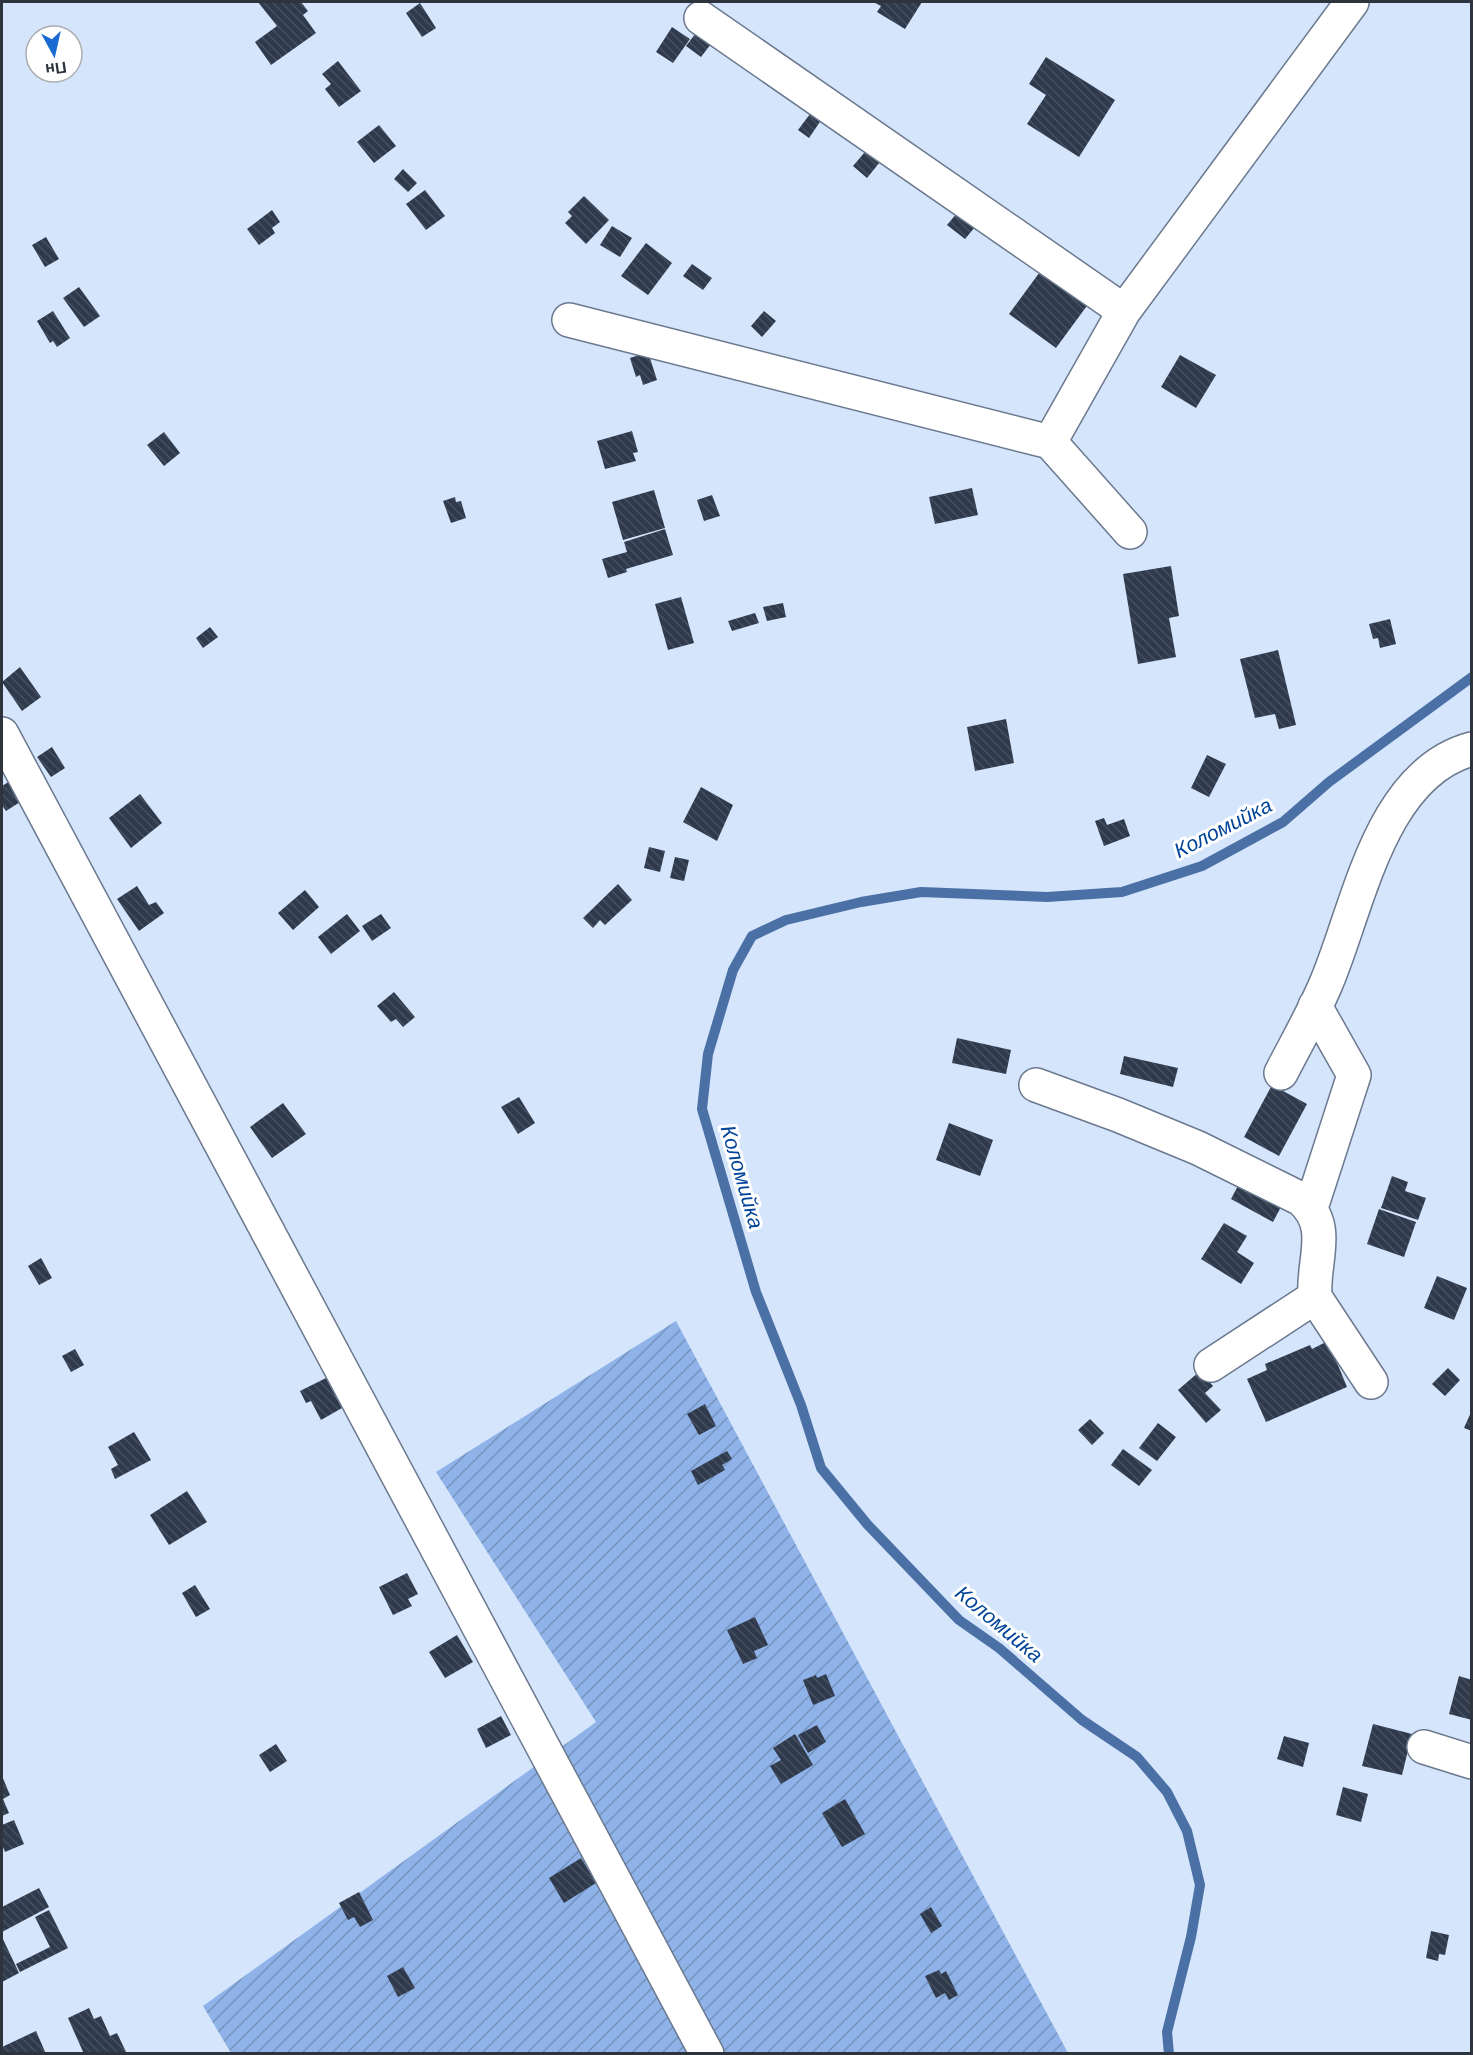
<svg xmlns="http://www.w3.org/2000/svg" width="1473" height="2055" font-family="'DM Sans',sans-serif">
  <style>
    .garden { fill: url(#garden-furrows) }
    .lines { fill: none; stroke-linecap: round; stroke-linejoin: round }
    .stream { stroke: #4b70a5; stroke-width: 10 }
    .building { fill: url(#building-back-hatch) }
    .minor-casing { stroke: #6b798e; stroke-width: 36 }
    .minor { stroke: #fff; stroke-width: 33 }
    .labels { text-anchor: middle; stroke-width: 6; stroke-linejoin: round; paint-order: stroke }
    .water-label { font-size: 21px; font-style: italic; fill: #049; stroke: #fff }
  </style>
  <defs>
    <pattern id="garden-furrows" width="10" height="10" patternUnits="userSpaceOnUse" patternTransform="scale(1.5)"><rect width="10" height="10" fill="#8fb3e8"/><path d="M-1 1l2-2M0 10L10 0M9 11l2-2" fill="none" stroke="#7592bd"/></pattern>
    <pattern id="building-back-hatch" width="6" height="6" patternUnits="userSpaceOnUse" patternTransform="scale(1.5)"><rect width="6" height="6" fill="#2f3b4d"/><path d="M-1 5l2 2M0 0l6 6M5-1l2 2" fill="none" stroke="#454f5f"/></pattern>
  </defs>
  <rect width="100%" height="100%" fill="#d5e5fc"/>
  <!-- garden -->
  <path class="garden" d="M676,1321l392,732h-837l-28,-47 393,-284 -160,-250z"/>
  <g class="lines">
    <!-- stream -->
    <path class="stream" d="M1169,2054l-2,-22 24,-95 9,-52 -13,-54 -20,-39 -30,-35 -55,-37 -83,-72 -40,-28 -92,-96 -46,-56 -20,-63 -45,-113 -54,-183 6,-55 25,-84 19,-34 34,-16 75,-18 60,-10 126,5 75,-5 80,-26 81,-44 46,-40 143,-105"/>
  </g>
  <!-- building -->
  <path class="building" d="M258,2h43l7,9 -5,4 13,18 -45,32 -16,-23 22,-16z
    M873,2h49l-17,27 -28,-17 4,-6z
    M420,3l16,25 -14,9 -16,-24z
    M672,27l18,12 -17,24 -17,-11z
    M699,29l15,11 -13,17 -15,-11z
    M1046,57l69,43 -36,57 -52,-33 19,-29 -17,-11z
    M338,61l23,30 -22,16 -14,-18 6,-5 -9,-10z
    M816,106l10,7 -17,25 -11,-8z
    M379,125l17,21 -22,17 -17,-21z
    M870,146l14,11 -17,21 -14,-12z
    M403,169l14,14 -9,9 -14,-13z
    M425,190l20,26 -19,14 -20,-26z
    M584,196l25,24 -23,24 -21,-21 7,-7 -4,-4z
    M962,207l18,14 -15,18 -18,-14z
    M272,210l8,12 -8,6 3,5 -16,12 -12,-16z
    M612,226l20,12 -12,19 -20,-12z
    M46,237l13,22 -14,8 -13,-22z
    M646,243l26,20 -24,32 -27,-19z
    M692,264l20,14 -9,12 -20,-14z
    M1042,269l47,34 -33,45 -47,-34z
    M79,287l21,29 -16,11 -21,-29z
    M53,311l17,27 -13,9 -4,-6 -3,2 -13,-22z
    M764,311l12,10 -14,16 -11,-11z
    M648,352l9,28 -14,5 -3,-10 -4,2 -6,-19z
    M1180,355l36,20 -20,33 -35,-21z
    M632,431l6,21 -5,1 3,8 -31,8 -8,-28z
    M164,432l16,21 -16,13 -17,-21z
    M972,488l6,27 -43,9 -6,-27z
    M654,490l11,38 -42,12 -11,-38z
    M712,495l8,21 -16,5 -7,-21z
    M455,497l1,5 5,-1 5,17 -15,5 -8,-22z
    M665,529l8,26 -47,14 1,3 -19,6 -6,-19 25,-7 -3,-10z
    M1171,566l8,50 -10,2 7,39 -38,7 -15,-90z
    M681,597l13,46 -26,7 -13,-46z
    M783,603l3,14 -19,4 -4,-14z
    M755,613l4,10 -27,8 -4,-10z
    M1390,619l6,25 -16,4 -2,-10 -5,1 -4,-15z
    M210,627l8,10 -15,11 -7,-10z
    M1278,650l18,75 -17,4 -4,-15 -20,4 -15,-59z
    M20,667l21,30 -19,14 -20,-29z
    M1006,719l8,44 -39,8 -8,-44z
    M52,747l13,21 -14,9 -14,-20z
    M1207,755l19,9 -17,33 -18,-9z
    M15,778l13,19 -22,14 -4,-6v-19z
    M701,787l32,18 -16,36 -34,-19z
    M140,794l22,29 -31,25 -22,-30z
    M1104,818l3,7 17,-6 6,17 -26,10 -9,-25z
    M649,847l16,4 -5,21 -16,-4z
    M675,857l14,3 -5,21 -14,-3z
    M618,884l14,16 -27,25 -5,-5 -7,8 -10,-10z
    M137,886l12,19 7,-3 8,11 -25,18 -22,-32z
    M305,890l14,17 -26,23 -15,-17z
    M347,914l13,17 -29,23 -13,-17z
    M381,914l10,14 -19,13 -10,-15z
    M394,992l21,25 -12,10 -7,-8 -5,3 -14,-16z
    M957,1038l54,12 -5,24 -54,-11z
    M1124,1056l54,12 -5,19 -53,-13z
    M1272,1085l35,19 -28,52 -35,-19z
    M519,1097l16,26 -17,11 -17,-27z
    M283,1103l23,31 -34,24 -22,-31z
    M949,1123l44,17 -13,36 -44,-16z
    M1392,1176l16,6 -3,9 21,7 -8,22 -37,-12z
    M1240,1182l42,23 -9,17 -42,-23z
    M1379,1209l37,13 -12,35 -37,-13z
    M1224,1223l23,13 -10,16 17,11 -13,21 -40,-25z
    M41,1258l11,20 -13,7 -11,-19z
    M1437,1276l30,12 -13,32 -30,-12z
    M1328,1341l19,46 -81,35 -19,-43 20,-9 -2,-6 45,-19 2,4z
    M75,1349l9,16 -13,7 -9,-16z
    M1448,1368l12,12 -15,16 -13,-12z
    M1200,1371l13,15 -8,7 16,17 -15,13 -28,-33z
    M326,1378l16,30 -21,12 -10,-19 -5,2 -6,-12z
    M705,1404l11,22 -17,9 -12,-21z
    M1472,1410v21l-8,-3z
    M1090,1419l14,14 -12,12 -14,-15z
    M1158,1423l18,14 -19,24 -18,-13z
    M134,1432l17,28 -36,19 -4,-10 7,-4 -10,-18z
    M1123,1449l29,21 -13,16 -28,-21z
    M727,1451l5,8 -10,6 3,5 -27,15 -7,-14z
    M187,1491l20,31 -38,23 -19,-30z
    M407,1573l11,21 -10,5 4,7 -19,9 -14,-28z
    M195,1585l15,24 -14,8 -14,-24z
    M755,1617l13,28 -14,6 3,7 -14,6 -16,-34z
    M457,1635l16,27 -28,16 -16,-26z
    M826,1674l9,22 -22,9 -10,-25 13,-5 1,3z
    M1459,1676l13,4v40l-23,-6z
    M501,1716l10,19 -25,13 -9,-19z
    M1373,1724l39,10 -10,41 -40,-9z
    M817,1725l9,17 -18,11 -10,-18z
    M795,1734l18,31 -32,19 -11,-18 11,-6 -8,-12z
    M1284,1736l25,7 -6,24 -26,-8z
    M276,1744l11,17 -17,11 -11,-17z
    M2,1776l8,19 -7,4 6,14 -7,3z
    M1343,1787l25,7 -7,28 -25,-7z
    M845,1799l20,35 -23,13 -20,-34z
    M14,1820l10,24 -19,8 -3,-7v-20z
    M581,1858l15,25 -32,20 -15,-25z
    M39,1888l10,19 -47,25v-25z
    M359,1892l14,28 -13,7 -6,-10 -6,3 -9,-17z
    M931,1907l11,19 -11,7 -11,-19z
    M49,1910l19,38 -48,24 -4,-8 34,-17 -15,-30z
    M1431,1931l18,4 -4,20 -6,-1 -1,7 -12,-3z
    M2,1937l17,36 -17,9z
    M403,1967l12,21 -17,9 -11,-21z
    M939,1970l2,4 5,-3 12,24 -9,5 -4,-7 -9,5 -11,-22z
    M89,2008l5,11 7,-3 9,20 7,-3 10,21h-43l-16,-36z
    M36,2031l10,23h-44v-7z"/>
  <g class="lines">
    <defs>
      <path id="minor" d="M701,18l423,293
        M569,320l481,122 80,90
        M1050,442l74,-131 228,-309
        M2,734l705,1320
        M1281,1073c15,-29 31,-57 44,-87 33,-75 53,-212 147,-237
        M1036,1085l82,30 80,33 103,51c32,28 11,61 14,98l56,85
        M1311,1208l43,-133 -39,-69
        M1211,1365l104,-68
        M1424,1747l48,15"/>
    </defs>
    <!-- minor casing -->
    <use href="#minor" class="minor-casing"/>
    <!-- minor -->
    <use href="#minor" class="minor"/>
  </g>
  <g class="labels">
    <!-- water labels -->
    <g class="water-label">
      <text transform="translate(1223 828) rotate(-27)" y="7">Коломийка</text>
      <text transform="translate(742 1177) rotate(74)" y="7">Коломийка</text>
      <text transform="translate(999 1624) rotate(40)" y="7">Коломийка</text>
    </g>
  </g>
  <!-- border -->
  <rect width="1473" height="2055" fill="none" stroke="#2e343d" stroke-width="6"/>
  <!-- north arrow -->
  <g transform="translate(54 54) rotate(172)"><circle r="28" fill="#ffffff" stroke="#abaeb1" stroke-width="1.5"/>
  <path d="M0-4.5L10 22L0 15L-10 22Z" fill="#1a6ad4"/>
  <text y="-9" font-size="16" font-weight="bold" text-anchor="middle" fill="#2e343d">Пн</text>
  </g>
</svg>
